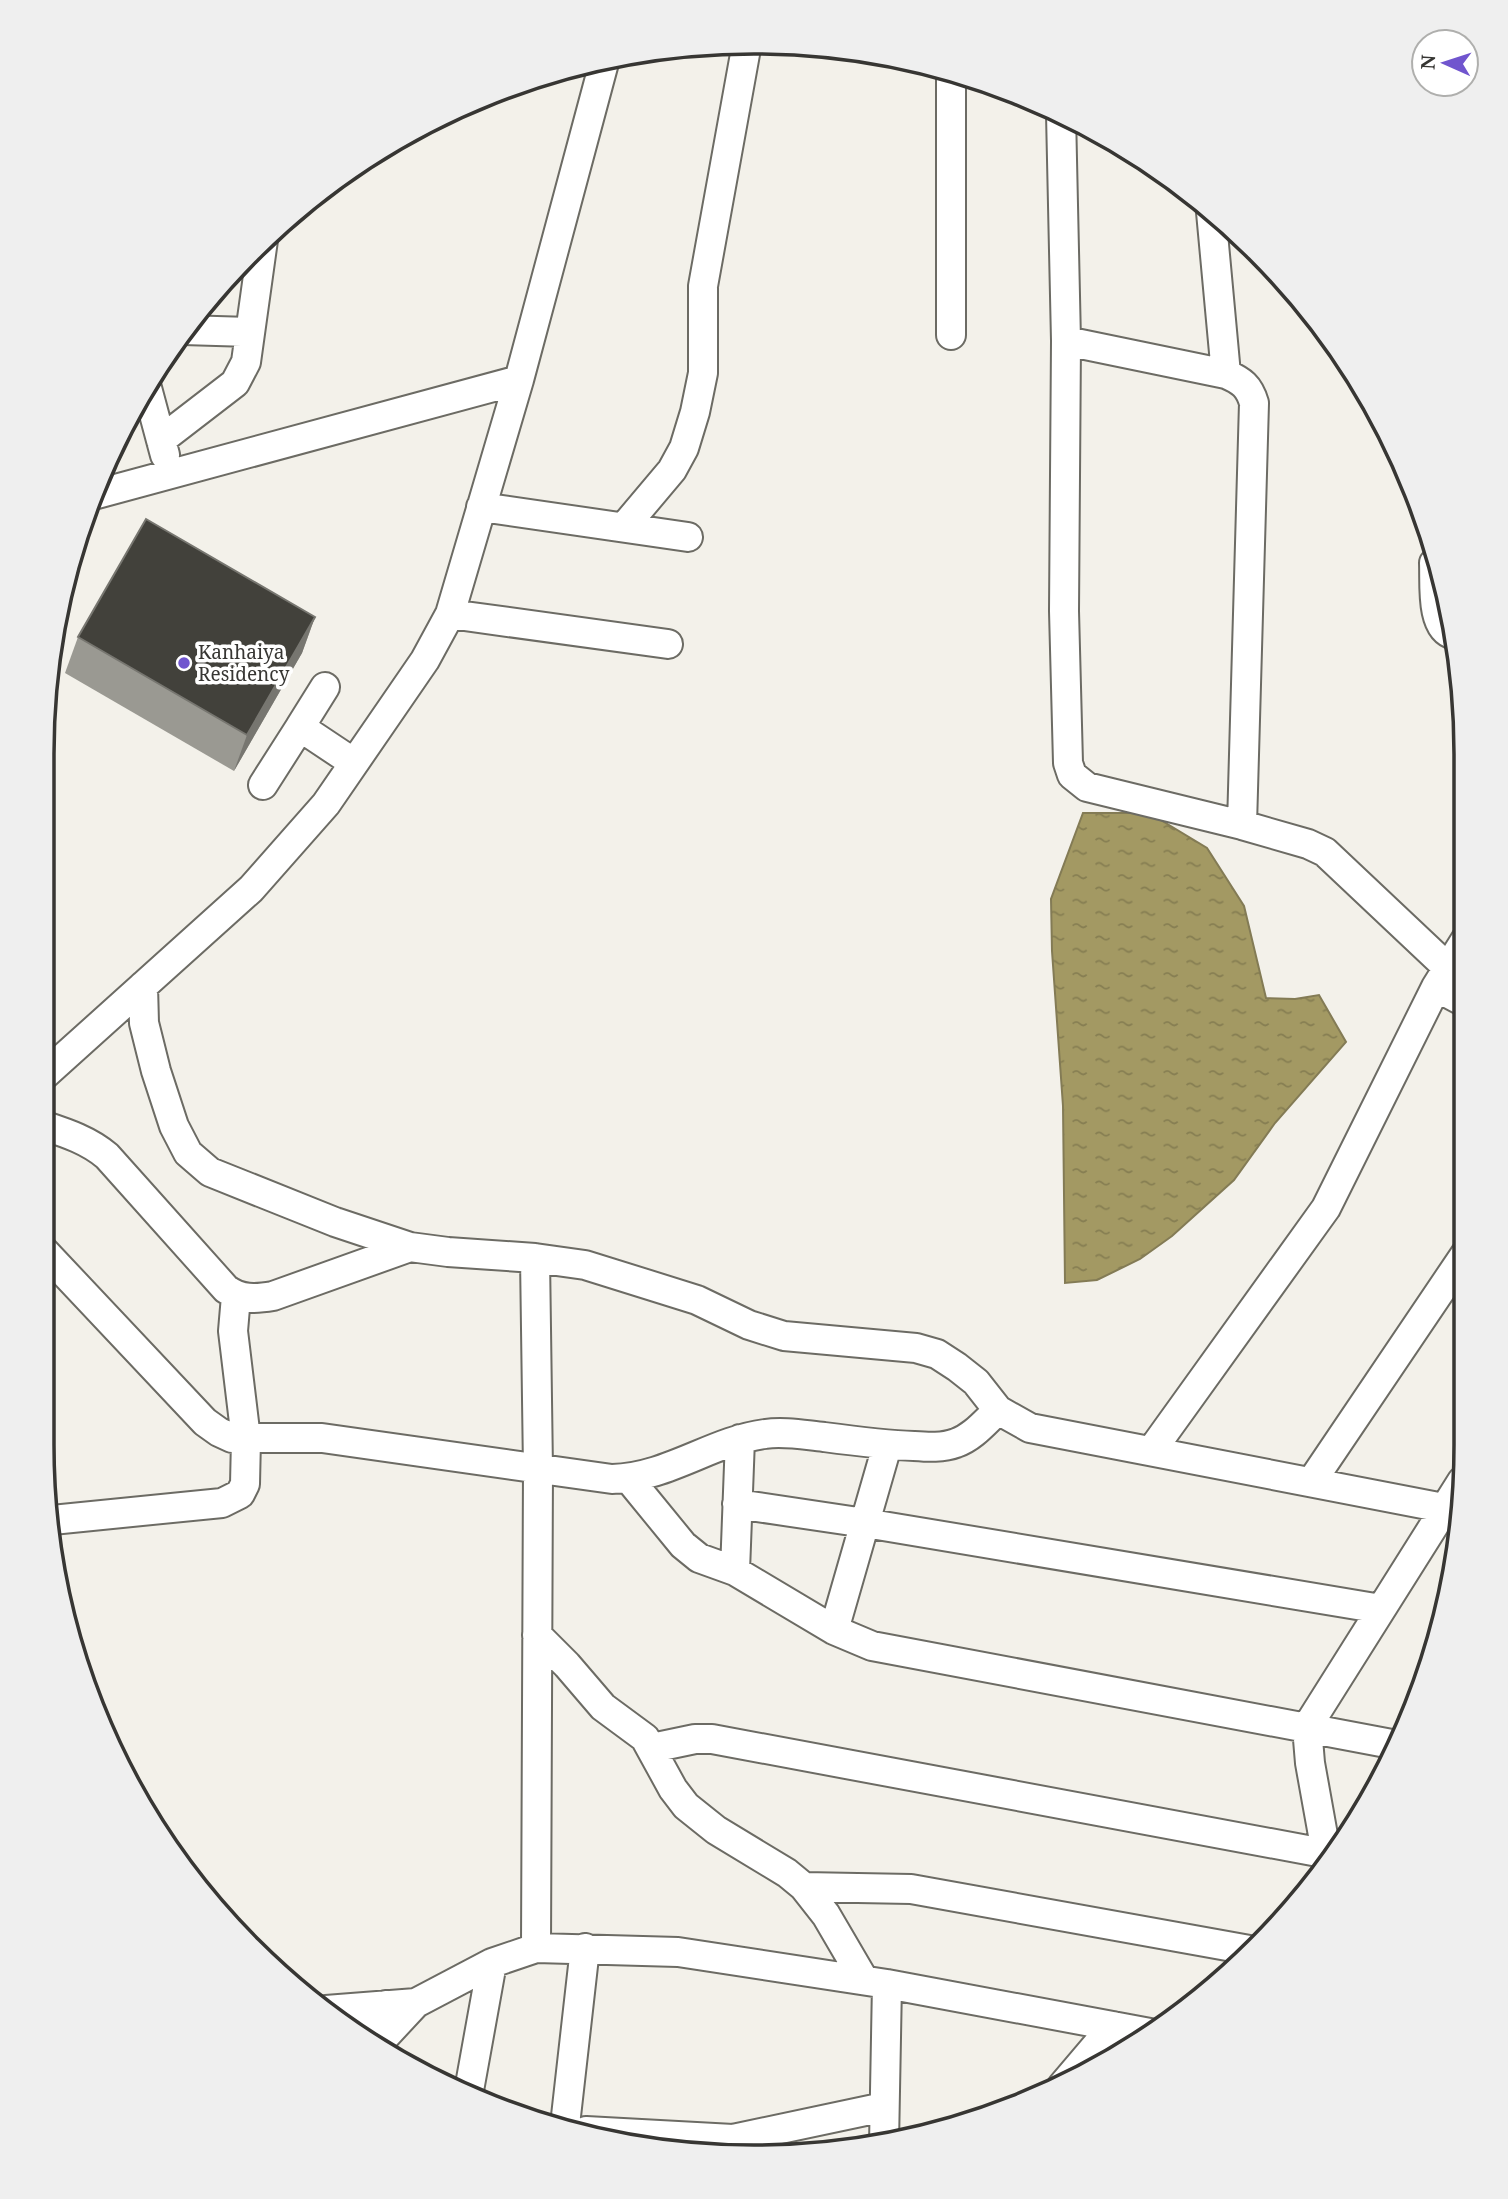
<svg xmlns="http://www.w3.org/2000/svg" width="1508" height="2199" font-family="'Noto Serif',serif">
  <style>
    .water { fill: url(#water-ripples); stroke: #837b55; stroke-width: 2 }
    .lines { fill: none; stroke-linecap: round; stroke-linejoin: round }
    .minor-casing { stroke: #6c6b64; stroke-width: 32 }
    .minor { stroke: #fff; stroke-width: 28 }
    .wall { fill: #9a9992 }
    .shaded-wall { fill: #777670 }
    .building { fill: #42413b; stroke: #777670; stroke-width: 2 }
    .poi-dot { fill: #7055ce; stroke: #fff; stroke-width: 2.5 }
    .labels { text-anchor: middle; stroke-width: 7; stroke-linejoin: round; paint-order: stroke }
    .poi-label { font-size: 19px; fill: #373633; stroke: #fff; text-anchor: start }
    .rim { fill: none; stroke: #373633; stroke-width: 3.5 }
  </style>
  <defs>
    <pattern id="water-ripples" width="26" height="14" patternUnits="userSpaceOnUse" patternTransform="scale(1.75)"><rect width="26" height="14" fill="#a39963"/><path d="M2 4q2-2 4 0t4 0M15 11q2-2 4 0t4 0" fill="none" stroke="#867e52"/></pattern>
  </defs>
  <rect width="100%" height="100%" fill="#f3f1ea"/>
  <!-- water -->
  <path class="water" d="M1083,813h66l58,35 37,58 22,92 29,1 24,-4 27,47 -71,81 -41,57 -62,56 -32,23 -43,21 -32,3 -2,-177 -11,-155 -1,-52z"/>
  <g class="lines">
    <defs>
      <path id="minor" d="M1061,114l5,227 -2,270 4,152 4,12 15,12 155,38 66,19 17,8 123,116
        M1211,212l15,162
        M183,330l67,2
        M951,335v-262
        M1066,341l160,33c16,7 23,12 28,29l-12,422
        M147,388l18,67
        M161,440l74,-57 11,-21 17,-122
        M97,494l422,-114
        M481,507l207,30
        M624,527l48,-57 12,-22 11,-36 8,-39v-87l44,-243
        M1434,563c1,20 -4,66 20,72
        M450,614l218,30
        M300,727l25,-40
        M263,785l37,-58 54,36
        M143,986l1,37 12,48 18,55 14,27 22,19 125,50 75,25 38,5 87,6 50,7 112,35 52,25 35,11 132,12 21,6 20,13 19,15 22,28 32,18 429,83
        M1436,987l30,16
        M42,1077l209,-188 75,-85 99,-144 25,-46 69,-234 86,-321
        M42,1125c24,8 46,15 65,31l119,133c15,11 29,10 47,7l137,-49
        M42,1249l163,173 14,10 13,6h90l290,41c55,-1 100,-38 153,-45 19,-3 39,1 59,3 30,4 60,8 90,9 14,1 29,2 42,-3 17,-6 29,-21 42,-33
        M535,1258l3,211 -2,479
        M1152,1450l174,-242 110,-221 30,-48
        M629,1479l54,66 16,13 36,13 99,59 38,16 525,99
        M1312,1481l154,-228
        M737,1504l128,19 516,86
        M52,1520l170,-17 18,-9 5,-10 1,-45 -13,-108 3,-35
        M735,1571l5,-132
        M834,1630l53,-184
        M537,1635l30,30 36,42 42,31 28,51 13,17 30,24 71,43 17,14 22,28 38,65
        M652,1748l43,-9h17l622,116
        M1328,1863l-18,-100 -3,-36 155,-246
        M804,1887l107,2 344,62
        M326,2010l90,-7
        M360,2034l26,-29
        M376,2046l40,-43 76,-40 44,-15 142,4 209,32 263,49
        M1062,2086l51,-60
        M468,2096l24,-133
        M565,2125l20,-177
        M586,2131l147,8 151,-32
        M884,2144l3,-160"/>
    </defs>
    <!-- minor casing -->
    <use href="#minor" class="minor-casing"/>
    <!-- minor -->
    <use href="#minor" class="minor"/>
  </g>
  <!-- wall -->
  <path class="wall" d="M315,617l-13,36 -68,118 -169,-98 13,-36z"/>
  <!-- shaded-wall -->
  <path class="shaded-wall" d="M315,617l-13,36 -68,118 13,-36z"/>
  <!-- building -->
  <path class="building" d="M146,519l169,98 -68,118 -169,-98z"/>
  <!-- markers -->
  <circle class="poi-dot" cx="184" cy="663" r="7"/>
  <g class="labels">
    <!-- poi labels -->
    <g class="poi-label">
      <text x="198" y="659">Kanhaiya<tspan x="198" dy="22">Residency</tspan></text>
    </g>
  </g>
  <!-- crop -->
  <path d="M0 0H1508V2199H0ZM754 54H754A700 700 0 0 1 1454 754V1445A700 700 0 0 1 754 2145H754A700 700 0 0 1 54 1445V754A700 700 0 0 1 754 54Z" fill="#efefef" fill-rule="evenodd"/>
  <path class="rim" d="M754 54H754A700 700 0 0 1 1454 754V1445A700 700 0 0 1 754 2145H754A700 700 0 0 1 54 1445V754A700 700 0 0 1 754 54Z"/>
  <!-- north arrow -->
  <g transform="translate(1445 63) rotate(273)"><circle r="33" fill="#ffffff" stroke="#afafad" stroke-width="2"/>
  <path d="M0-5L12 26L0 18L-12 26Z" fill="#7055ce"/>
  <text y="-10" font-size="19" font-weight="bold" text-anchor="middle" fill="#373633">N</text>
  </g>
</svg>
